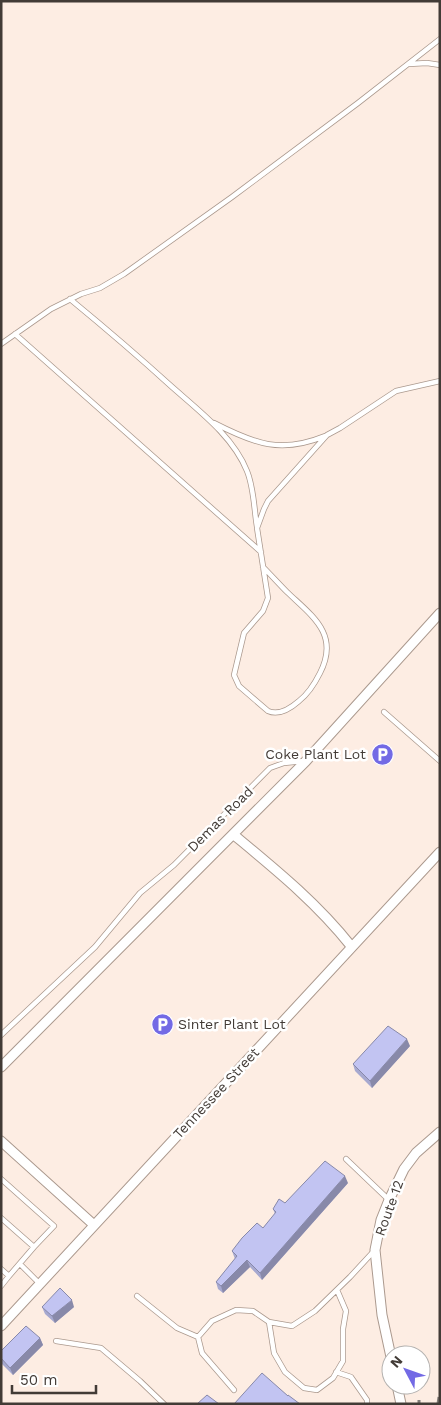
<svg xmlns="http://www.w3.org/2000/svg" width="441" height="1405" font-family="'Work Sans',sans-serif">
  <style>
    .built { fill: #fdede3; fill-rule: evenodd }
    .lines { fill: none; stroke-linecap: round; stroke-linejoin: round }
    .lane-casing { stroke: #ab998e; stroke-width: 6 }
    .street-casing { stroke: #ab998e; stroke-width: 11 }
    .lane { stroke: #fff; stroke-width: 4.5 }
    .street { stroke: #fff; stroke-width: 9 }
    .rail { stroke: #827c78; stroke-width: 3; stroke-dasharray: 10 5; stroke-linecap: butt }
    .wall { fill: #a7a9d0 }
    .shaded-wall { fill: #8889a9 }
    .building { fill: #c2c4f2; stroke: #8889a9 }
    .labels { text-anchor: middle; stroke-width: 5; stroke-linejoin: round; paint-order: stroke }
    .poi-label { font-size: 14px; fill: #423b36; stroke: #fff; text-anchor: end }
    .street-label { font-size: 14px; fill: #423b36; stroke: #fff }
  </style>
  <rect width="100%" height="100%" fill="#fffbf8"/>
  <!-- built -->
  <path class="built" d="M1,1h439v1403h-439zM391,1355h30v30h-30z"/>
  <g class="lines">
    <defs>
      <path id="lane" d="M409,64l18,-1 13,2
        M70,299c34,28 68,57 101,87 27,24 62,50 76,85 7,17 7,38 10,56
        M15,334l246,218
        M1,344l50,-35 30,-15 19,-6 24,-14 108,-77 126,-94 82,-64
        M214,423c41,21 67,31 111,13
        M263,567c8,8 16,17 24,25 25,24 53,42 33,81 -5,10 -12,21 -21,28 -8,7 -20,15 -31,10l-29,-25 -5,-11 10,-42 19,-22 5,-13 -11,-70 7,-19 4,-8 59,-66 13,-7 56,-37 44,-10
        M384,712l56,49
        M1,1035l94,-88 45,-54 34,-28 96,-97 14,-5 20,-2
        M346,1159l43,41
        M1,1179l53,47 -20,21 -33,-29
        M20,1264l20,20
        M1,1269l8,7 25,-29
        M1,1286l8,-10
        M137,1296l40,32 21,9
        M269,1322l5,31 11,19 19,16 13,2 16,-12 10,-17v-32l3,-18 -9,-21
        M56,1341l45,7 39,33 24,23
        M336,1372l15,5 16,23v4
        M234,1390l-32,-37 -4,-16 14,-16 24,-11 17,1 16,11 23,4 23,-15 35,-34 24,-26"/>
      <path id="street" d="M234,835c41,34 83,68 117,111
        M1,1067l305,-306 134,-148
        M1,1141l93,84
        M1,1326l439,-474
        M391,1357l-9,-42 -7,-65 6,-30 8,-20 15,-31 12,-16 24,-21
        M397,1385l4,19"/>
    </defs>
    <!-- lane casing -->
    <use href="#lane" class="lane-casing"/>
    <!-- street casing -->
    <use href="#street" class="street-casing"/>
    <!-- lane -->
    <use href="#lane" class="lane"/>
    <!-- street -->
    <use href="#street" class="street"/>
    <!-- rail -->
    <path class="rail" d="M419,1400v4
      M438,1404l1,-7"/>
  </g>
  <!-- wall -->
  <path class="wall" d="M410,1046l-38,42 -17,-17 -2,-7z
    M348,1183l-86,97 -12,-13 -27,26 -5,-4 -2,-7 19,-23 -3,-8 31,-23 12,-14 -2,-5 12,-6z
    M42,1307h32l-19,16 -10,-9z
    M40,1338l3,7 -30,30 -12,-12v-12z"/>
  <!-- shaded-wall -->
  <path class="shaded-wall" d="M407,1039l3,7 -38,42 -2,-7z
    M345,1176l3,7 -86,97 -2,-7z
    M247,1260l3,7 -27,26 -2,-7z
    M72,1300l2,7 -19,16 -3,-7z
    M40,1338l3,7 -30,30 -3,-7z"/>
  <!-- building -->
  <path class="building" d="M388,1026l19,13 -37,42 -17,-17z
    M325,1161l20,15 -85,97 -13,-13 -26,26 -5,-4 21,-26 -5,-5 10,-13 15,-15 6,5 13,-16 -3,-3 6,-10 6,4z
    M60,1288l12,12 -20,16 -10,-9z
    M26,1326l14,12 -30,30 -9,-10v-7z
    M262,1373l26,23v-1l12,9h-66z
    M207,1395l12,9h-22z"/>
  <!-- icons -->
  <defs>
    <symbol id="parking-disc" viewBox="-11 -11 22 22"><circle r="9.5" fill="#736ae5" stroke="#fff"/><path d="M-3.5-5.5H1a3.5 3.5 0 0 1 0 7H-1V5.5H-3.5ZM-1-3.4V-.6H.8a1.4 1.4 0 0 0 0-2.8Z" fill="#fff"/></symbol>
  </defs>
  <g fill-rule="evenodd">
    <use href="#parking-disc" x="370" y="742" width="25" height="25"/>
    <use href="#parking-disc" x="150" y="1012" width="25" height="25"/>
  </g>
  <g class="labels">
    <!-- poi labels -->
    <g class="poi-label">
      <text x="366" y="759">Coke Plant Lot</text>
      <text x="178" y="1029" text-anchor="start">Sinter Plant Lot</text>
    </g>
    <!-- street labels -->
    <g class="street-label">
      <text transform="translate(220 819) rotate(-45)" y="5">Demas Road</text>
      <text transform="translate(216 1093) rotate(-47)" y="5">Tennessee Street</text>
      <text transform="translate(389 1208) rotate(-70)" y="5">Route 12</text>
    </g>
  </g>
  <!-- border -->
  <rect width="441" height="1405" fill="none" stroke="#423b36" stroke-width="5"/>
  <!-- north arrow -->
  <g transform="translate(406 1370) rotate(311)"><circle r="24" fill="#ffffff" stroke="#b3b1af"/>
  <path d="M0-4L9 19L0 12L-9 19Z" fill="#736ae5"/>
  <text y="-8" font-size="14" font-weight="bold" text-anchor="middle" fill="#423b36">N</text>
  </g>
  <!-- scale -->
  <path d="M12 1385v8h84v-8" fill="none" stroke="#423b36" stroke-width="2.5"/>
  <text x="20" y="1385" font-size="15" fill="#423b36" stroke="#ffffff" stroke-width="4" paint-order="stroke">50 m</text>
</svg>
